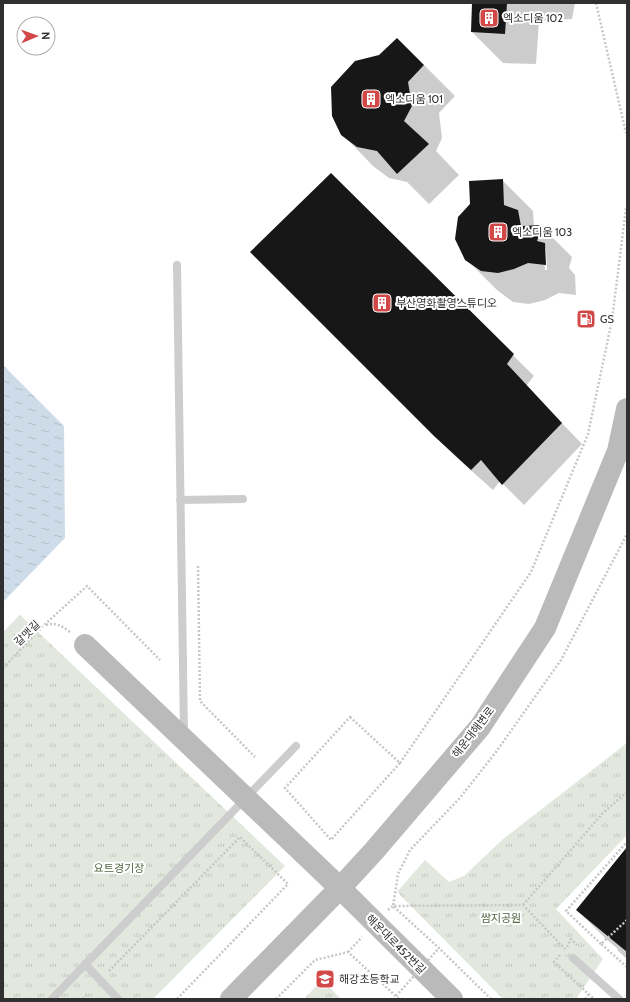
<svg xmlns="http://www.w3.org/2000/svg" width="630" height="1002" font-family="Cabin,'Noto Sans KR',sans-serif">
  <style>
    .grass { fill: url(#grass-tufts) }
    .water { fill: url(#water-ripples) }
    .shadow { fill: #0003; fill-rule: evenodd }
    .building { fill: #171717 }
    .lines { fill: none; stroke-linecap: round; stroke-linejoin: round }
    .path { stroke: #c7c7c7; stroke-width: 2.5; stroke-dasharray: 2 2; stroke-linecap: butt }
    .lane { stroke: #cdcdcd; stroke-width: 8 }
    .secondary { stroke: #bababa; stroke-width: 22 }
    .path-bridge { stroke: #c7c7c7; stroke-width: 2.5; stroke-dasharray: 2 2; stroke-linecap: butt }
    .labels { text-anchor: middle; stroke-width: 4; stroke-linejoin: round; paint-order: stroke }
    .poi-label { font-size: 11px; fill: #303030; stroke: #fff; text-anchor: start }
    .street-label { font-size: 11px; fill: #303030; stroke: #fff }
    .park-label { font-size: 11px; fill: #506742; stroke: #fff }
  </style>
  <defs>
    <pattern id="grass-tufts" width="24" height="20" patternUnits="userSpaceOnUse"><rect width="24" height="20" fill="#e2e8dd"/><path d="M3 7l-1-3M5 7V3M7 7l1-3M15 17l-1-3M17 17v-4M19 17l1-3" fill="none" stroke="#c2c7be"/></pattern>
    <pattern id="water-ripples" width="26" height="14" patternUnits="userSpaceOnUse"><rect width="26" height="14" fill="#cedce9"/><path d="M2 4q2-2 4 0t4 0M15 11q2-2 4 0t4 0" fill="none" stroke="#b1bdc8"/></pattern>
  </defs>
  <rect width="100%" height="100%" fill="#fff"/>
  <!-- grass -->
  <path class="grass" d="M20,615l265,251 -132,133h-150v-367z
    M627,743v92l-71,74 47,50 -27,40h-73l-106,-107 28,-32 24,22 15,-6 39,-37z
    M322,980l19,19h-37z"/>
  <!-- water -->
  <path class="water" d="M3,365l61,61 1,112 -62,64z"/>
  <!-- shadow -->
  <path class="shadow" d="M473,3h102l-3,16 -33,2 -3,43 -33,-1 -31,-31z
    M424,65l31,31 -16,17 3,25 -6,13 23,24 -30,29 -22,-22 -18,-4 -16,-12 -31,-32z
    M331,175l203,201 -8,10 56,58 -58,61 -24,-24 -7,9 -37,-33 -205,-205z
    M502,180l31,31 1,15h7l31,31 -3,11 6,7 1,20 -17,-2 -14,7 -16,4 -16,-2 -16,-12 -31,-31zM544,247l2,2 1,21h-2z
    M627,849v110l-10,-9 1,-1 -12,-10 -29,-29z"/>
  <!-- building -->
  <path class="building" d="M472,3h35l-2,31 -34,-2z
    M397,38l27,27 -16,17 4,24 -8,15 25,23 -32,30 -20,-23 -20,-4 -16,-12 -9,-19 -1,-29 24,-26 24,-6z
    M331,173l183,181 -7,10 55,59 -60,62 -21,-25 -10,10 -37,-34 -184,-184z
    M503,179l1,26 14,5 3,16 21,-1 -5,16 8,2 1,22 -18,-2 -14,6 -16,4 -17,-2 -16,-11 -10,-21 3,-22 12,-13 -1,-23z
    M627,847v105l-51,-42z"/>
  <g class="lines">
    <!-- path -->
    <path class="path" d="M596,3l30,130
      M198,566l2,135 55,56
      M46,625c10,-3 16,1 24,7
      M3,668l40,-42 44,-40 73,74
      M350,717l50,46 -54,60 -15,17 -46,-52z
      M400,763l131,-191 57,-138 24,-114 14,-112
      M523,905l80,-92 24,-21
      M388,910l5,-4 130,-1 42,44
      M627,920l-26,24 26,23
      M601,944l-35,-33 61,-69
      M567,947l4,-8 6,6
      M348,952l14,-15
      M560,955l-6,7 40,37
      M109,971l131,-134 48,47 -111,115
      M83,999l5,-6
      M276,999l39,-39 33,-8 51,47
      M491,999l-52,-51 -46,-42 5,-32 12,-24 49,-51 37,-47 65,-92 66,-126
      M585,999l4,-5"/>
    <!-- lane -->
    <path class="lane" d="M177,265l7,468
      M180,500l63,-1
      M573,958l46,41
      M85,964l33,35
      M52,999l244,-253"/>
    <!-- secondary -->
    <path class="secondary" d="M85,645l255,243 112,111
      M231,999l109,-111 34,-37 106,-124 65,-99 73,-177 9,-42"/>
    <!-- path-bridge -->
    <path class="path-bridge" d="M396,996l43,-48"/>
  </g>
  <!-- icons -->
  <defs>
    <symbol id="building-square" viewBox="-11 -11 22 22"><rect x="-9" y="-9" width="18" height="18" rx="4" fill="#d24847" stroke="#fff"/><path d="M-4-6H4V6H1V3H-1V6H-4ZM-2.5-4.3h1.7v1.8h-1.7ZM.8-4.3h1.7v1.8H.8ZM-2.5-1h1.7V.8h-1.7ZM.8-1h1.7V.8H.8Z" fill="#fff"/></symbol>
    <symbol id="fuel-square" viewBox="-11 -11 22 22"><rect x="-9" y="-9" width="18" height="18" rx="4" fill="#d24847" stroke="#fff"/><path d="M-5.5-6h7V0h2V4h1.3V-2.5L3-4.5l.8-.8L6-3V5H2.5V1h-1V6h-7ZM-4.2-4.7v3.2H.2V-4.7Z" fill="#fff"/></symbol>
    <symbol id="school-square" viewBox="-11 -11 22 22"><rect x="-9" y="-9" width="18" height="18" rx="4" fill="#d24847" stroke="#fff"/><path d="M0-5L7-2L0 1L-7-2ZM-4 1L0 2.5L4 1V4Q0 6-4 4Z" fill="#fff"/></symbol>
  </defs>
  <g fill-rule="evenodd">
    <use href="#building-square" x="478" y="7" width="22" height="22"/>
    <use href="#building-square" x="360" y="88" width="22" height="22"/>
    <use href="#building-square" x="487" y="221" width="22" height="22"/>
    <use href="#building-square" x="371" y="292" width="22" height="22"/>
    <use href="#fuel-square" x="575" y="308" width="22" height="22"/>
    <use href="#school-square" x="314" y="968" width="22" height="22"/>
  </g>
  <g class="labels">
    <!-- poi labels -->
    <g class="poi-label">
      <text x="503" y="22">엑소디움 102</text>
      <text x="385" y="103">엑소디움 101</text>
      <text x="512" y="236">엑소디움 103</text>
      <text x="396" y="307">부산영화촬영스튜디오</text>
      <text x="600" y="323">GS</text>
      <text x="339" y="983">해강초등학교</text>
    </g>
    <!-- street labels -->
    <g class="street-label">
      <text transform="translate(27 633) rotate(-44)" y="4">갈맷길</text>
      <text transform="translate(473 732) rotate(-52)" y="4">해운대해변로</text>
      <text transform="translate(396 944) rotate(45)" y="4">해운대로452번길</text>
    </g>
    <!-- park labels -->
    <g class="park-label">
      <text x="119" y="872">요트경기장</text>
      <text x="501" y="922">쌈지공원</text>
    </g>
  </g>
  <!-- border -->
  <rect width="630" height="1002" fill="none" stroke="#303030" stroke-width="8"/>
  <!-- north arrow -->
  <g transform="translate(36 36) rotate(88)"><circle r="19" fill="#ffffff" stroke="#acacac"/>
  <path d="M0-3L7 15L0 10L-7 15Z" fill="#d24847"/>
  <text y="-6" font-size="11" font-weight="bold" text-anchor="middle" fill="#303030">N</text>
  </g>
</svg>
